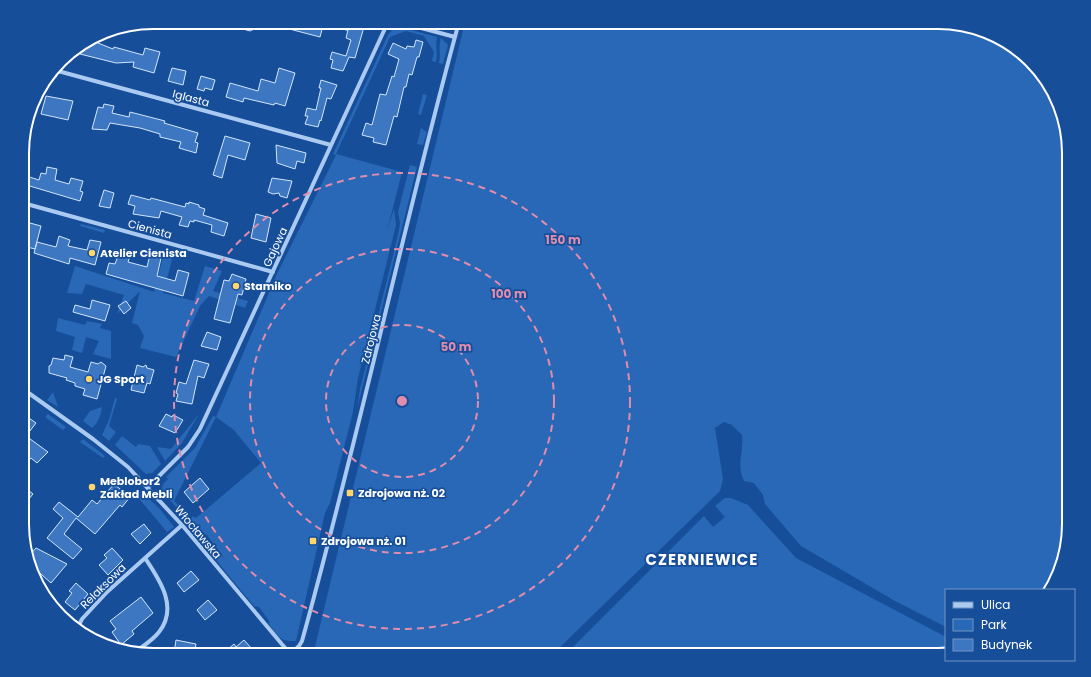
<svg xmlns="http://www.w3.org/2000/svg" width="1091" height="677" font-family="Poppins,sans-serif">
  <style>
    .green { fill: #2968b7; fill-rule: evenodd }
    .building { fill: #3e77c1; stroke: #d2e5fc }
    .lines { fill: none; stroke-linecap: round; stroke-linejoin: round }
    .minor { stroke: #aacaf2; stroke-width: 4 }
    .ring { fill: none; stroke: #e08cad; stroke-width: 2; stroke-dasharray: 7 5 }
    .poi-dot { fill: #ffd66c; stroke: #164e9a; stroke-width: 1.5 }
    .labels { text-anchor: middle; stroke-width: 3.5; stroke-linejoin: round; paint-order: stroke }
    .street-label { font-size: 11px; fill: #fff; stroke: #164e9a }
    .poi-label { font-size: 11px; font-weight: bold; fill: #fff; stroke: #164e9a; text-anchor: start }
    .district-label { font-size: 15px; font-weight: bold; letter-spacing: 1px; fill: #fff; stroke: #164e9a }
    .rim { fill: none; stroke: #fff; stroke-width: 2 }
    .centre { fill: #e08cad; stroke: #164e9a; stroke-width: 2 }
    .ring-label { font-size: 12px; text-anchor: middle; font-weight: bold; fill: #e08cad; stroke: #164e9a; stroke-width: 3.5; stroke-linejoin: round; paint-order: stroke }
  </style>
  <rect width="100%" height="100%" fill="#164e9a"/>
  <!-- green -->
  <path class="green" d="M444,22h10l-1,5 -5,2h-6z
    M465,22h473l42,7 31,15 40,43 18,57v389l-20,57h-103v37l-51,-26 -94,-55 -36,-42 -2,-9 -9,-12 -10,-2c-8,-17 0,-28 -2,-46l-10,-10 -8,-3 -9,6 8,51 -3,12 -168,164h-239z
    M400,27l37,10c-2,9 1,16 -1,25l-4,-1 2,-9 -10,-16 -18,-5 -16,6 -54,117 66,18 -15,59 7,-22 2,16 -38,153 -5,34 -23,91 -5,10 -29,128c-17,1 -17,-5 -28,-18l2,-1 -11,-15 -5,-1 -68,-82 7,-8 3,2 65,-55 -27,-33 -18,-13 -42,84 13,12 -3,3 -23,-26 2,-6 5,-5 -2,-2 29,-29 18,-32 3,1 61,-143 59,-119 -3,-1 55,-119 6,-7zM206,534l20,26 -22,-25z
    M441,38l7,7 -5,19 -4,-1c2,-9 -1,-17 2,-25z
    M423,94l4,1 -6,20 -3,-1z
    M421,128l6,4 -4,13 -6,-1z
    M410,165l7,2 -60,242 3,-20 38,-154 2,-12 -2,-11z
    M81,224l24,6 -1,3 -24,-7z
    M164,253l9,3 -10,37 31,8 11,-35 17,5 -9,20 35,10 -3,7 -36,-12 -9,10 -24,51 -36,-9 4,-12 -6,-11 -6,-2 8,-32 -23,23 7,-19 -38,-11 -4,10 -15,-1 8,-27 79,26z
    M58,318l27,7 2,-4 15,3 -2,4 11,3v28l-18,-5 6,-13 -13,-4 -4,16 -10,-3 3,-13 -19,-6z
    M53,392l5,15 -11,-7z
    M115,398l2,1 -8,27 7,6 -7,9 -7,-6 7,-15z
    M102,407c-1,8 -4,16 -10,21l-9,-7 7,-10z
    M48,414l18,13 -3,3 -18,-13z
    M199,414l-17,29 -17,18 -8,-14 14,2z
    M122,436l14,11 2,-3 12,2 11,18 -9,9 -6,1 -31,-29z
    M83,439l22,17 -2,2 -23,-16z
    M140,491l19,17 15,19 -7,5 -31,-37z
    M725,498h6l17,7 48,53 150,79v18h-381l139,-139 9,11 12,-10 -10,-11z"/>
  <!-- building -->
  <path class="building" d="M245,22h11l-2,7 -4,2 -7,-2z
    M274,22h50l-4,15 -46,-12z
    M347,22l17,5 -9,31 -6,-1 -6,14 -12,-3 2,-8 -3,-1 2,-7 14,4 5,-16 -5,-2 2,-8h-3z
    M100,33l-2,10 15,6 1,-2 29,8 2,-7 15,4 -6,21 -21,-6 1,-5 -18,1 -36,-9 3,-10z
    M416,40l7,2 -4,15h-2l-5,18 -3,-1 -3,13h-2l-7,30 -3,-1 -8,29 -13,-3 1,-4 -12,-3 4,-12 6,2 8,-31 6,1 6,-19 2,1 5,-18 -11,-5 5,-11 13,6 1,-3 7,1z
    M172,68l14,3 -3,14 -15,-4z
    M279,68l16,5 -10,33 -10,-3 -1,2 -30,-7 -1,4 -17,-5 4,-14 28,8 3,-12 14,4z
    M201,76l14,4 -3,10 -7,-2 -1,3 -7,-2z
    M321,80l16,5 -6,14 -4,-1 -6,23 -1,-1 -2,7 -13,-3 3,-8h-3l2,-8 9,2 5,-22h-2z
    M46,96l27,5 -5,19 -27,-6z
    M104,104l10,2 -2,7 17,4 1,-5 35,9 -1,2 34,10 -3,9 3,1 -2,10 -17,-5 2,-6 -21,-5v-3l-20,-6 -30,-5 -3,7 -15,-1 6,-22 5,1z
    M225,136l25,7 -5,17 -17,-5 -6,23 -9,-3z
    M276,145l30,8 -2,10 -7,-2 -2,8 -18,-6z
    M47,167l10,2 -2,11 14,4 2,-6 12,3 -3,10 3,1 -3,9 -57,-17v-9l16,5 2,-7 5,1z
    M272,178l20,3 -5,17 -7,-2 -1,-3 -6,1 -5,-2z
    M104,190l10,3 -4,15 -11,-2z
    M131,195l19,5 1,-2 34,9 1,-4 3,1v-2l10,3v2l6,2 -2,6 25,8 -4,13 -13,-4 1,-7 -18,-5v2l-4,-1 -2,6 -9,-2 3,-8 -21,-6 -2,7 -26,-4 2,-8 -7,-2z
    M256,214l15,4 -5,24 -15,-4z
    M30,223l11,3 -6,23 -12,-3v-13l3,1z
    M59,236l11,4 -2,6 19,4 3,-10 11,2 -6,23 -25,-7 -1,6 -35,-11 3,-11 19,5z
    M119,253l11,3 -2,6 19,5 3,-12 11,3 -4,18 18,5 3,-11 11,3 -6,23 -77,-22 3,-11 6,1z
    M232,274l14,5 -4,16 -4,-1 -8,29 -16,-4 10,-39 5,1z
    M92,300l18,5 -5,16 -32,-9 2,-7 15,4z
    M126,301l5,7 -7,6 -6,-8z
    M207,332l14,5 -4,13 -16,-4z
    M65,355l8,2 -3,10 18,5 3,-10 7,2 3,-2 5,4 -9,33 -14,-4 2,-6 -10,-3v-3l-9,-3 1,-2 -18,-5v-7l2,-1 2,-7 11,2z
    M194,360l15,4 -5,14 -6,-2 -6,28 -16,-3 2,-7 -2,-1 3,-11 7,2z
    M137,365l6,2 3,-2 1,3 7,2 -4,14 -3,-1 -3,10 -13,-3z
    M23,414l13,9 -10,13 22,16 -11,11 -6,-5 -8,9z
    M166,414l6,3 1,-2 10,5 -8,13 -16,-7z
    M200,478l9,11 -16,14 -9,-11z
    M114,484l16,13 -8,10 -2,-2 -25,29 -19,-16 -12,16 18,15 -9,10 -26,-21 16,-20 -10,-9 6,-7 19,15 14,-17 5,4z
    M23,486l10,8 -10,12z
    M144,524l7,9 -11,11 -9,-10z
    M36,548l31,16 -16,19 -18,-16 -4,-11z
    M112,548l11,12 -15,15 -9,-10 8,-7 -3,-3z
    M191,571l8,9 -15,12 -7,-9z
    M76,583l12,11 -13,16 -10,-8 7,-9 -3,-2z
    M141,597l12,16 -21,18 2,3 -13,11 -9,-13 4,-3 -6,-8z
    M208,600l9,10 -12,10 -8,-10z
    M176,640l20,4 -2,11 -20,-2z
    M244,640l8,9 -6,6h-19l1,-2 -2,-2 8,-7 2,3z"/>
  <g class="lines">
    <!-- minor -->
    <path class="minor" d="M399,22l56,15
      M58,71l3,-10
      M48,78l7,-2 3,-5 273,74
      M23,203l250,69
      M23,389l70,50 35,28 54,58 109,130
      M148,487l40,-40 12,-18 188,-407
      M77,629l5,-10 25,-27 75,-67
      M135,652c8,-6 18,-12 24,-20 20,-25 0,-53 -14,-74
      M290,655l9,-9 3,-5c57,-205 101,-414 157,-619"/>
  </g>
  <!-- distance rings -->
  <g class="ring">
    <circle cx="402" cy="401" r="76"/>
    <circle cx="402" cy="401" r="152"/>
    <circle cx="402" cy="401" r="228"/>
  </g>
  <!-- markers -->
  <g class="poi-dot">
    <circle cx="92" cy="253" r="4"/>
    <circle cx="236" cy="286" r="4"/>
    <circle cx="89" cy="379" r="4"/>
    <circle cx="92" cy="487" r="4"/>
    <rect x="346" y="489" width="8" height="8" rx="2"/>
    <rect x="309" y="537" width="8" height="8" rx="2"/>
  </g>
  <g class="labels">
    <!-- street labels -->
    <g class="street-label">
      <text transform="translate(191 98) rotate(15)" y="4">Iglasta</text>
      <text transform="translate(150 229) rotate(15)" y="4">Cienista</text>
      <text transform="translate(275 247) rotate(-65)" y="4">Gajowa</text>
      <text transform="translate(371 339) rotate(-76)" y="4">Zdrojowa</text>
      <text transform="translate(198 532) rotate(50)" y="4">Włocławska</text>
      <text transform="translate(103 586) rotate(-45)" y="4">Relaksowa</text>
    </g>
    <!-- poi labels -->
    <g class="poi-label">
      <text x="100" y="257">Atelier Cienista</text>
      <text x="244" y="290">Stamiko</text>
      <text x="97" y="383">JG Sport</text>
      <text x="100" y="485">Meblobor2<tspan x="100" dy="13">Zakład Mebli</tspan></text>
      <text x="358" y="497">Zdrojowa nż. 02</text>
      <text x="321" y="545">Zdrojowa nż. 01</text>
    </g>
    <!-- district labels -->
    <g class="district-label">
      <text x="702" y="565">CZERNIEWICE</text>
    </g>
  </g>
  <!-- crop -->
  <path d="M0 0H1091V677H0ZM153 29H938A124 124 0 0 1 1062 153V524A124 124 0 0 1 938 648H153A124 124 0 0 1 29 524V153A124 124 0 0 1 153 29Z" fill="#164e9a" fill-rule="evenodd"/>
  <path class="rim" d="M153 29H938A124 124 0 0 1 1062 153V524A124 124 0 0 1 938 648H153A124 124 0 0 1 29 524V153A124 124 0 0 1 153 29Z"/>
  <circle cx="402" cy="401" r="6" class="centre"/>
  <g class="ring-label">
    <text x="563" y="244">150 m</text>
    <text x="509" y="298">100 m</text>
    <text x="456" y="351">50 m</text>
  </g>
  <!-- legend -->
  <rect x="945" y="589" width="130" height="72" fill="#164e9a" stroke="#7395c2"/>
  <rect x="953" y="602" width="20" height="6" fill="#aacaf2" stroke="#7395c2"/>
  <text x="981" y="609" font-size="12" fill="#ffffff">Ulica</text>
  <rect x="953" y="619" width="20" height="12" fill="#2968b7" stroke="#7395c2"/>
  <text x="981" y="629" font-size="12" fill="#ffffff">Park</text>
  <rect x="953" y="639" width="20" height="12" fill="#3e77c1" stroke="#7395c2"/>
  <text x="981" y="649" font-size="12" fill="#ffffff">Budynek</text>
</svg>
